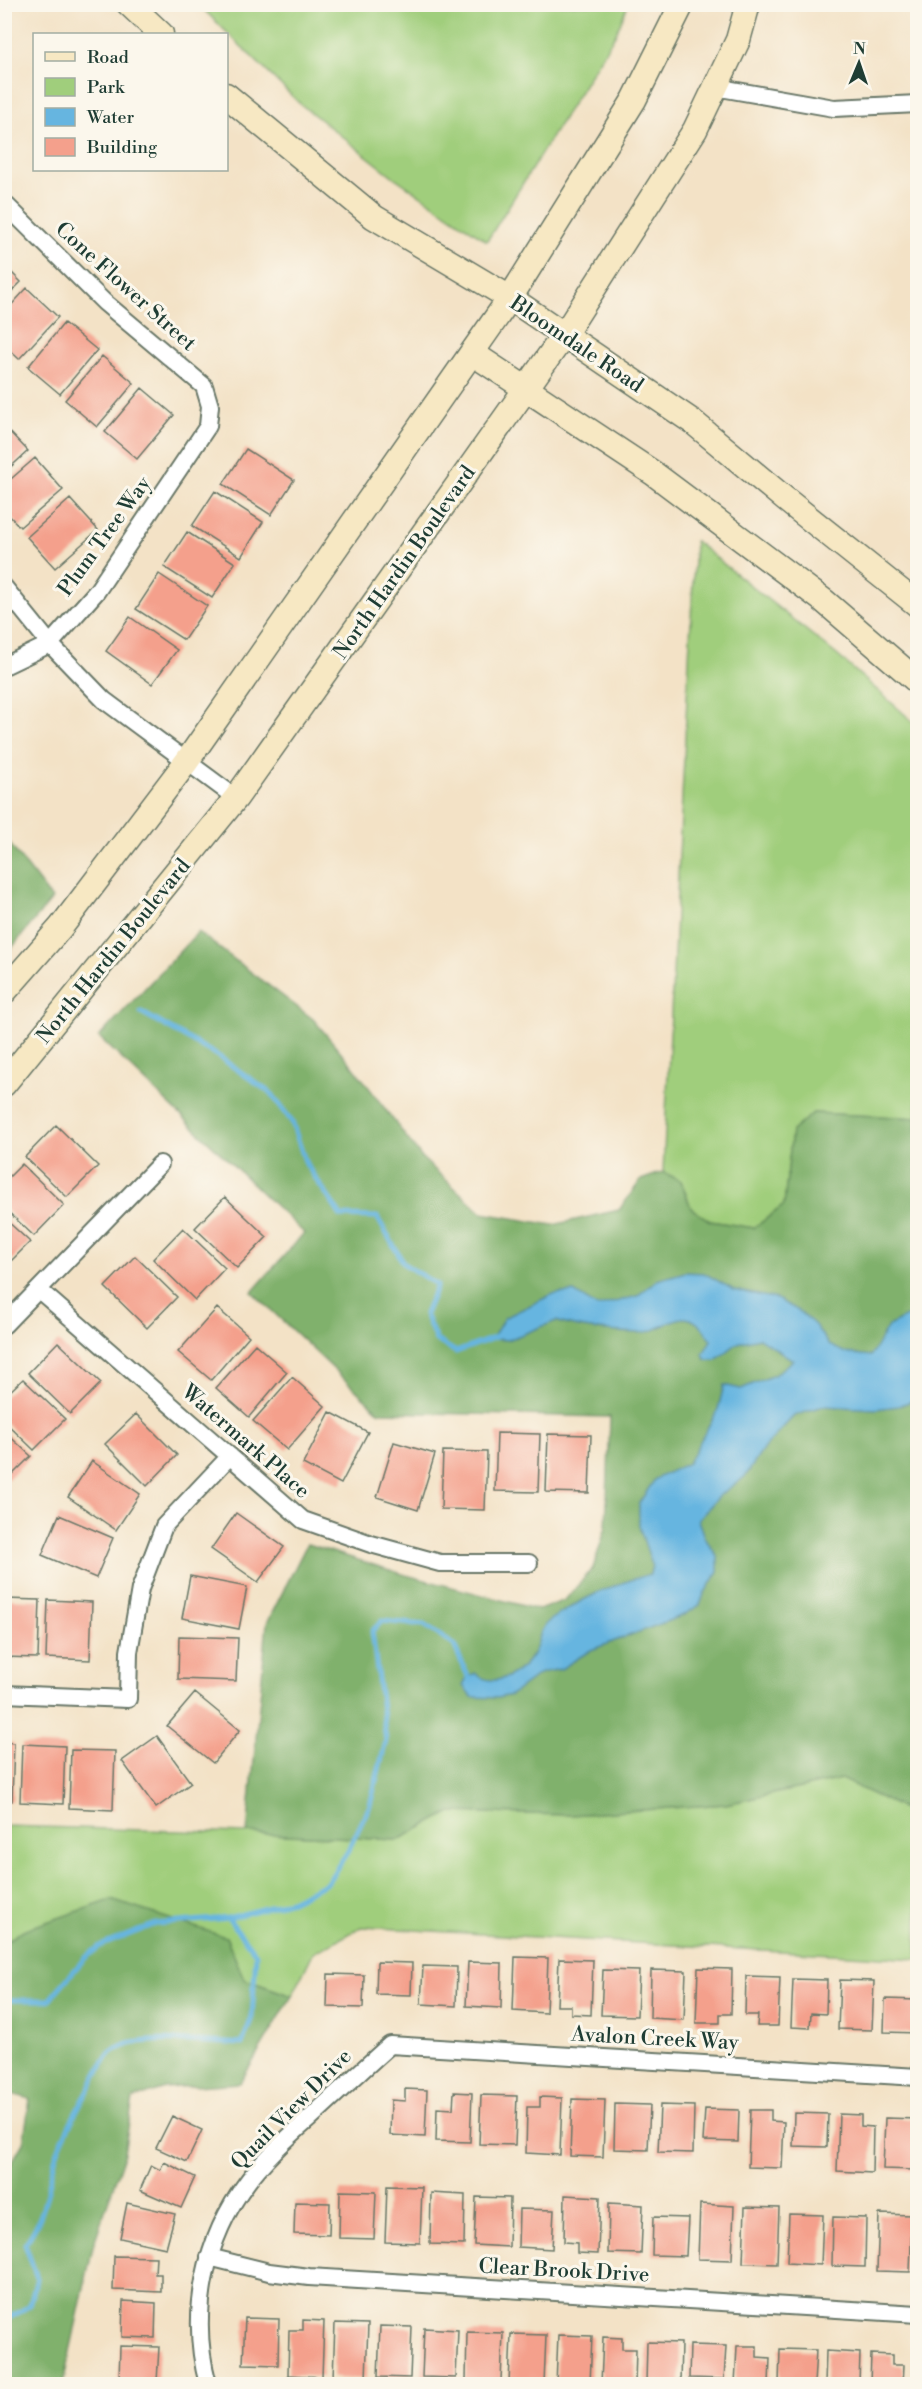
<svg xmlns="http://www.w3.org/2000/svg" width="922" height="2389" font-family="'Libre Bodoni',serif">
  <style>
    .green { fill: #a0ce7c; stroke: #608658; stroke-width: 1.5 }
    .forest { fill: #80b16c; stroke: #507750; stroke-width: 1.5 }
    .water { fill: #66b5e0; stroke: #42798a; stroke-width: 1.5 }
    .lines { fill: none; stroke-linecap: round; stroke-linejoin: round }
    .stream { stroke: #66b5e0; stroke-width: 5 }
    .building { fill: #f4a08c }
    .street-casing { stroke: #697767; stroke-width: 20 }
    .secondary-casing { stroke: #697767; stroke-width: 27 }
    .street { stroke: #fff; stroke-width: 16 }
    .secondary { stroke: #f7e8c3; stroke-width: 24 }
    .labels { text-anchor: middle; stroke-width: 6; stroke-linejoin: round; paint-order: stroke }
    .street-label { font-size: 21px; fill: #1f3d34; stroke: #fbf7ec }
  </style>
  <rect width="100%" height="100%" fill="#fbf7ec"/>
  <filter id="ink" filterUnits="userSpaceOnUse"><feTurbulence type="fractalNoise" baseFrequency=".0167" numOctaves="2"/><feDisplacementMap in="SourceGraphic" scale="12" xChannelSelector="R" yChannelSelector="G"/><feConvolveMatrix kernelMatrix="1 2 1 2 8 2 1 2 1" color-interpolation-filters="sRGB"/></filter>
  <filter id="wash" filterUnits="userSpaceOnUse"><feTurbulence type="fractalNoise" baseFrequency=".008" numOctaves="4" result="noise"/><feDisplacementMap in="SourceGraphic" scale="24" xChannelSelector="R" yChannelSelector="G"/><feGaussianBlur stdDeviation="1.35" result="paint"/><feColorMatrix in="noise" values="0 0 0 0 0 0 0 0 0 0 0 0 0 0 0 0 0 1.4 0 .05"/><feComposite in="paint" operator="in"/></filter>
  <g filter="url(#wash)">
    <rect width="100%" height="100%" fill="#f3e2c6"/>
    <!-- green -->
    <path class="green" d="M199,5h429l-13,30 -128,206 -92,-63 -96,-75z
      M695,541l142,114 80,70v393l-104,-5 -21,19 -8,73 -30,23 -44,-7 -19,-13 -10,-27 -18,-9z
      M841,1779l76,36v144l-555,-32 -49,26 -21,43 -48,-17 -18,-42 -203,-7 -18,13v-117l242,7 151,7 53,-28 119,3 156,-11z"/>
    <!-- forest -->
    <path class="forest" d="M5,838l47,61 -47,57z
      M198,932l115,87 39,46 70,93 60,55 71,12 66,-15 22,-30 22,-8 18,9 10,27 19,13 44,7 30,-23 8,-74 21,-18 104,5v697l-76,-36 -115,25 -156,11 -119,-3 -53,28 -151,-7 20,-210 40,-79 99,31 133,35 26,-10 28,-32 13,-41 4,-110 -231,-5 -127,-120 52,-59 -205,-196z
      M111,1900l115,37 18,42 48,17 -52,87 -75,5 -32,11 -10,59 -30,88 -30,138h-58v-210l18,-31 7,-44 -25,-7v-149l18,-13z"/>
    <!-- water -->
    <path class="water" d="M685,1272l19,1 30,17 43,9 22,12 16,14 14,20 17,8 25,3 17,-30 29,-14v87l-18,7 -23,3 -53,-3 -29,10 -30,32 -19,29 -25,18 -22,25 6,17 14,20v14l-14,23 -4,11 -16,10 -93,35 -30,19 -20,4 -30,22 -14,3 -25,-1 -9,-11 4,-8 8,-5c19,17 47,0 58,-19 6,-9 6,-26 16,-33 35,-24 60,-35 101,-47l2,-9 -13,-39v-23l16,-24 33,-16 30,-54 6,-24 17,4 33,-14 19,-15 -34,-22 -21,5 -22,17h-10l-3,-6 8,-14c-27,-45 -43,-7 -72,-7 -27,-1 -58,-3 -83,-12l-48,19 -16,-1 12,-21 49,-24 21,-2 23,15 40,-11 20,-16z"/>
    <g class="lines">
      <!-- stream -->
      <path class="stream" d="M141,1012l77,44 54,38 20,28 14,42 35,52 36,1 27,47 33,21 -12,29 11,26 20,12 40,-15
        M4,2000h45l35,-41 16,-13 56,-22 72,-6 63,-17 36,-18 21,-32 22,-46 16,-64 -14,-110 10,-10 42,4 30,20 17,38
        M4,2322l26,-17 7,-27 -12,-34c20,-27 21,-49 29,-81 5,-20 21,-49 31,-67 7,-11 17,-35 26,-44 20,-19 103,-9 131,-8l10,-27 4,-63 -28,-36"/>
    </g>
    <g id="blocks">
      <!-- building -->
      <path class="building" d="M4,265l17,17 -17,17z
        M27,288l31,29 -39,42 -15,-14v-32z
        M64,323l33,27 -37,44 -32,-27z
        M102,356l32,27 -37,44 -32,-27z
        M142,388l32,27 -37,44 -32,-27z
        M4,426l24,25 -24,22z
        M246,449l48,31 -23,35 -48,-31z
        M35,458l28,32 -43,37 -16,-17v-25z
        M215,491l48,31 -22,35 -49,-31z
        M70,499l28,31 -43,38 -28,-31z
        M187,532l48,31 -23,35 -48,-31z
        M159,574l48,32 -23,34 -48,-31z
        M130,617l47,33 -25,34 -46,-33z
        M56,1125l42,41 -31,31 -42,-40z
        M22,1164l42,41 -30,31 -30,-28v-26z
        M225,1197l42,40 -30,31 -42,-40z
        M4,1218l26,24 -26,26z
        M183,1228l42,40 -30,32 -42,-41z
        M135,1256l42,41 -30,31 -42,-41z
        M217,1308l32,28 -38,44 -33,-28z
        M58,1342l43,41 -31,31 -42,-41z
        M255,1344l32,28 -38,45 -33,-29z
        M292,1377l33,29 -38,44 -34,-29z
        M23,1379l42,40 -31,31 -30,-29v-24z
        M330,1412l38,20 -27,52 -38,-20z
        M136,1414l41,41 -30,31 -42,-42z
        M4,1431l27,25 -27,27z
        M497,1433l43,1 -2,58 -43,-1z
        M548,1434l43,1 -2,58 -43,-1z
        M394,1442l41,12 -17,56 -41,-13z
        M443,1451l44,1 -2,58 -44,-1z
        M92,1461l48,33 -24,36 -48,-33z
        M236,1513l48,34 -26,35 -47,-33z
        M59,1515l54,23 -17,40 -54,-23z
        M190,1576l57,11 -8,42 -57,-11z
        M4,1599l36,1 -2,58 -34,-1z
        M48,1600l44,2 -2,58 -44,-2z
        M179,1636l59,2 -2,43 -58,-2z
        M195,1693l45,37 -27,33 -46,-37z
        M157,1736l34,47 -35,25 -34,-47z
        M4,1742l10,1 -2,58h-8z
        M22,1744l43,2 -2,58 -43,-2z
        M71,1750l44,1 -2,59 -44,-2z
        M515,1957l33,1 -2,55 -33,-2z
        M559,1959l34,1 -2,55 -20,-1v-8h-14z
        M377,1962l35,1 -1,32 -35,-1z
        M468,1962l34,1 -1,45 -35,-2z
        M423,1966l34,1 -1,39 -35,-2z
        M698,1968l34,1 -1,45h-11v9h-24z
        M603,1970l36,1 -2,45 -36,-1z
        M651,1970l35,1 -2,49 -34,-2z
        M328,1974l36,1 -1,33 -36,-1z
        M746,1976l34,1 -2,49h-21l1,-11h-13z
        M793,1979l34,1 -1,34 -15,-1 -1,15 -19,-1z
        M840,1980l34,1 -2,49 -34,-1z
        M885,1999l33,1v33l-34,-1z
        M405,2089l22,1 -2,47 -35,-2 1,-35 14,1z
        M454,2092l18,1 -2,49 -34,-1 1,-33 16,1z
        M481,2095l36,1 -2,49 -36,-1z
        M540,2097l22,1 -2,57 -34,-2 1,-46h13z
        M572,2099l33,1 -2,57 -33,-1z
        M615,2104l35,1 -2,45 -34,-1z
        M660,2105l34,1 -1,47 -35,-1z
        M705,2109l34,1 -1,32 -35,-1z
        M750,2110h21v11l13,1 -2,46 -34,-1z
        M794,2113l34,1 -1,33 -34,-1z
        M839,2114l22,1v11l12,1 -1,46 -35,-2z
        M172,2116l30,14 -15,32 -31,-14z
        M885,2118l33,1 -2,51 -33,-1z
        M164,2162l31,15 -14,31 -41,-18 11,-25 9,5z
        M387,2186l35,1 -2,56 -35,-1z
        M340,2191l36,1 -2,47 -35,-1z
        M431,2193l34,2 -1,50 -34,-1z
        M565,2195l35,2 -2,57 -21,-1v-10l-13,-1z
        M476,2197l34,1 -1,49 -35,-2z
        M295,2202l35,1 -1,32 -35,-1z
        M127,2203l48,11 -9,34 -46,-10z
        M609,2203l34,2 -2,49 -33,-1z
        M700,2204l34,2 -2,54 -34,-1z
        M745,2207l34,1 -2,56 -34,-1z
        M519,2209l35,1 -2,39 -34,-2z
        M789,2214l34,1 -2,50 -34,-2z
        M879,2214l33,1 -2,57 -33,-1z
        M653,2217l35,1 -2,38 -34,-1z
        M833,2217l33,1 -1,49 -33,-1z
        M114,2256l42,1 -1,17h6v18l-48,-2z
        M123,2301l33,2 -1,35 -33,-1z
        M245,2318l34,1 -1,46 -35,-1z
        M303,2320l21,1 -2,56 -34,-2 1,-45h14z
        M335,2323l33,1 -2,55 -33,-1z
        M380,2326l32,1 -2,51 -32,-1z
        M424,2328l34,2 -2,48 -34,-1z
        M467,2332l36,1 -2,48 -35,-1z
        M511,2334l35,1 -2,49h-35z
        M558,2335l34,1 -2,48h-34z
        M603,2337l19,1v11h14l-1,35h-34z
        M647,2342l34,1 -1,41h-34z
        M690,2345l36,1 -2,33 -35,-1z
        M120,2346l39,1 -2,35 -38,-1z
        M737,2346h20v11l13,1 -1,26h-34z
        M780,2349l36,1 -2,34h-35z
        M826,2351l34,2 -1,31h-34z
        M871,2354l21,1v10h12l-1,19h-33z"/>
    </g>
  </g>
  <g filter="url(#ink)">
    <use href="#blocks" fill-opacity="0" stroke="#697767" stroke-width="1.5"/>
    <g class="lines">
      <defs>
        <path id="street" d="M715,87l119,21 84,-4
          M4,203l100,99 100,84 6,20 -2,20 -111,165 -47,53 -46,22
          M4,587l46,57 54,56 132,98
          M39,1290l264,230 68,24 69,19h89
          M4,1325l156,-161
          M4,1694l124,5 1,-47 11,-63 24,-63 66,-70
          M209,2257l60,15 40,5 609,37
          M208,2384c-19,-69 -4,-145 40,-203 17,-23 39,-43 61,-62 27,-25 54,-50 81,-74l528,32"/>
        <path id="secondary" d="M129,4l32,30
          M226,95l148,122 136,81 183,124 92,77 133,106
          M472,353l181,120 171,128 94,81
          M4,992l57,-65 126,-166 323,-463 124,-198 48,-96
          M4,1084l232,-286 328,-463 131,-205 43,-90 10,-36"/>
      </defs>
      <!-- street casing -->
      <use href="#street" class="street-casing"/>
      <!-- secondary casing -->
      <use href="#secondary" class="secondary-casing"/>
      <!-- street -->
      <use href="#street" class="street"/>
      <!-- secondary -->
      <use href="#secondary" class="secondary"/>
    </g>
  </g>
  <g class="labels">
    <!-- street labels -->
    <g class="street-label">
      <text transform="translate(126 286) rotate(42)" y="7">Cone Flower Street</text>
      <text transform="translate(577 344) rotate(34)" y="7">Bloomdale Road</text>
      <text transform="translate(104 536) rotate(-54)" y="7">Plum Tree Way</text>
      <text transform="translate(404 562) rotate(-55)" y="7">North Hardin Boulevard</text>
      <text transform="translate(113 951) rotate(-51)" y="7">North Hardin Boulevard</text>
      <text transform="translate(246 1441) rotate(41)" y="7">Watermark Place</text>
      <text transform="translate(655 2038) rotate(3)" y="7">Avalon Creek Way</text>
      <text transform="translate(291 2109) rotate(-45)" y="7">Quail View Drive</text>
      <text transform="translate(564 2270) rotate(3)" y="7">Clear Brook Drive</text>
    </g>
  </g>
  <!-- margin -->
  <rect width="922" height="2389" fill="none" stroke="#fbf7ec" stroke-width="24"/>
  <!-- legend -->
  <rect x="33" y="33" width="195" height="138" fill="#fbf7ec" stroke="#a3ada2" stroke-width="1.5"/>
  <rect x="45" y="52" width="30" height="9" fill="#f7e8c3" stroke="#a3ada2" stroke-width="1.5"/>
  <text x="87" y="63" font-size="18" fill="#1f3d34">Road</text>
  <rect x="45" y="78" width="30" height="18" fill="#a0ce7c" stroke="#a3ada2" stroke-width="1.5"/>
  <text x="87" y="93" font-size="18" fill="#1f3d34">Park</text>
  <rect x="45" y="108" width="30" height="18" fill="#66b5e0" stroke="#a3ada2" stroke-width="1.5"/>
  <text x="87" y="123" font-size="18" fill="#1f3d34">Water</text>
  <rect x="45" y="138" width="30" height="18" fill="#f4a08c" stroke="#a3ada2" stroke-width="1.5"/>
  <text x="87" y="153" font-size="18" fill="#1f3d34">Building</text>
  <!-- north arrow -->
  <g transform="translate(859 63) rotate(2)" stroke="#fbf7ec" stroke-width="4.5" paint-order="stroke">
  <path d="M0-4.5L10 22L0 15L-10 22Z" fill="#1f3d34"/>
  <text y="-9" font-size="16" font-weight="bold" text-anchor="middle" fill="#1f3d34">N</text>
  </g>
</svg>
